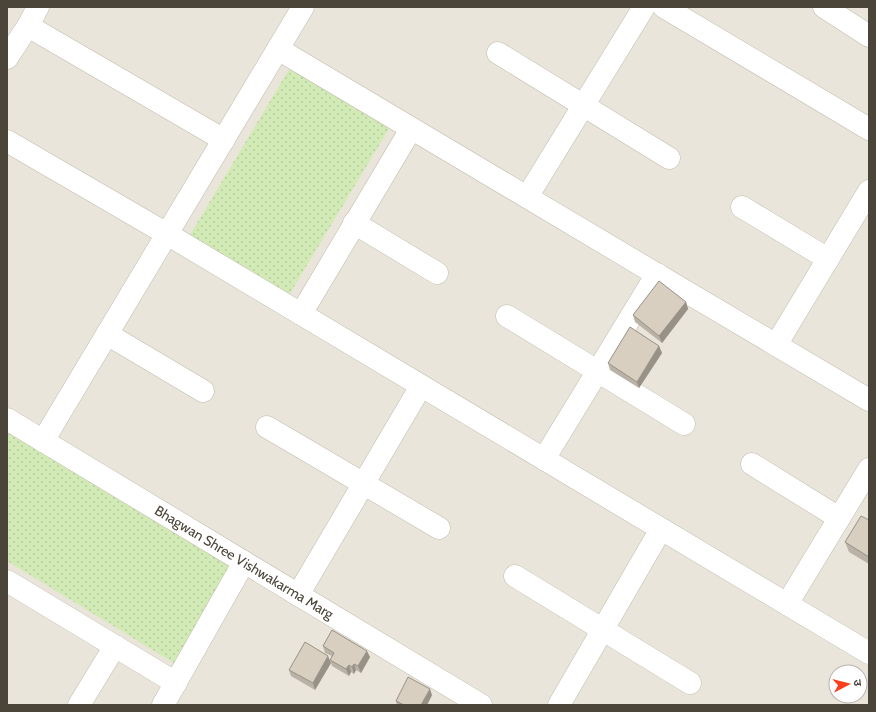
<svg xmlns="http://www.w3.org/2000/svg" width="876" height="712" font-family="Cabin,'Noto Sans Devanagari',sans-serif">
  <style>
    .residential { fill: #eae5da; fill-rule: evenodd }
    .park { fill: url(#park-dots) }
    .lines { fill: none; stroke-linecap: round; stroke-linejoin: round }
    .minor-casing { stroke: #c2bbae; stroke-width: 23 }
    .minor { stroke: #fff; stroke-width: 22 }
    .wall { fill: #bab2a6 }
    .shaded-wall { fill: #979187 }
    .building { fill: #d8cfc1; stroke: #979187 }
    .labels { text-anchor: middle; stroke-width: 3; stroke-linejoin: round; paint-order: stroke }
    .street-label { font-size: 14px; fill: #4b4439; stroke: #fff }
  </style>
  <defs>
    <pattern id="park-dots" width="8" height="8" patternUnits="userSpaceOnUse"><rect width="8" height="8" fill="#d2eab5"/><path d="M2 2h.1M6 6h.1" fill="none" stroke="#b6ca9c" stroke-width="1.8" stroke-linecap="round"/></pattern>
  </defs>
  <rect width="100%" height="100%" fill="#f6f3ec"/>
  <!-- residential -->
  <path class="residential" d="M7,7h862v698h-862zM836,672h24v24h-24z"/>
  <!-- park -->
  <path class="park" d="M291,66l99,61 -101,168 -99,-60z
    M7,425l227,138 -60,100 -167,-102z"/>
  <g class="lines">
    <defs>
      <g id="minor">
        <path d="M664,7l205,122"/>
        <path d="M824,7l45,29"/>
        <path d="M28,26l196,114"/>
        <path d="M278,49c196,118 394,234 591,351"/>
        <path d="M498,53l171,105"/>
        <path d="M7,58l21,-32 10,-19"/>
        <path d="M7,141l160,93 702,419"/>
        <path d="M527,197l117,-190"/>
        <path d="M742,207l86,52"/>
        <path d="M354,223l83,50"/>
        <path d="M301,314l110,-185"/>
        <path d="M507,316l177,108"/>
        <path d="M107,334l96,57"/>
        <path d="M776,345l93,-154"/>
        <path id="s1" d="M7,419l474,286"/>
        <path d="M267,427l172,101"/>
        <path d="M43,441l260,-434"/>
        <path d="M544,459l113,-185"/>
        <path d="M752,464l87,54"/>
        <path d="M515,576l175,107"/>
        <path d="M7,581l169,102"/>
        <path d="M298,595l123,-209"/>
        <path d="M787,604l82,-135"/>
        <path d="M79,705l36,-59"/>
        <path d="M163,705l81,-143"/>
        <path d="M559,705l102,-176"/>
      </g>
    </defs>
    <!-- minor casing -->
    <use href="#minor" class="minor-casing"/>
    <!-- minor -->
    <use href="#minor" class="minor"/>
  </g>
  <!-- wall -->
  <path class="wall" d="M686,302l2,7 -26,34 -27,-21 -2,-7z
    M659,346l3,7 -23,35 -29,-18 -2,-7z
    M869,520v44l-20,-12 -4,-10z
    M323,646l47,11 -9,16 -5,-3 -2,4 -3,-2 -2,4 -17,-10 -2,-6 2,-4 -7,-3z
    M331,663l-16,27 -24,-14 -2,-6z
    M432,695l-5,10h-30l-1,-4z"/>
  <!-- shaded-wall -->
  <path class="shaded-wall" d="M686,302l2,7 -26,34 -3,-7z
    M659,346l3,7 -23,35 -2,-6z
    M367,651l3,6 -9,16 -3,-7z
    M328,656l3,7 -16,27 -2,-7z
    M354,664l2,6 -2,4 -2,-7z
    M349,665l2,7 -2,4 -3,-7z
    M430,689l2,6 -5,10h-6z"/>
  <!-- building -->
  <path class="building" d="M659,281l27,21 -27,34 -26,-21z
    M630,327l29,19 -22,36 -29,-19z
    M861,516l8,4v37l-24,-15z
    M332,630l35,21 -9,15 -4,-2 -2,3 -3,-2 -3,4 -16,-9 4,-7 -11,-7z
    M305,642l23,14 -15,27 -24,-13z
    M408,677l22,12 -9,16h-17l-8,-4z"/>
  <g class="labels">
    <!-- street labels -->
    <g class="street-label">
      <text dy="5" stroke="none"><textPath href="#s1" startOffset="277">Bhagwan Shree Vishwakarma Marg</textPath></text>
    </g>
  </g>
  <!-- border -->
  <rect width="876" height="712" fill="none" stroke="#4b4439" stroke-width="16"/>
  <!-- north arrow -->
  <g transform="translate(848 684) rotate(83)"><circle r="19" fill="#ffffff" stroke="#b7b4b0"/>
  <path d="M0-3L7 15L0 10L-7 15Z" fill="#fc3f1d"/>
  <text y="-6" font-size="11" font-weight="bold" text-anchor="middle" fill="#4b4439">उ</text>
  </g>
</svg>
